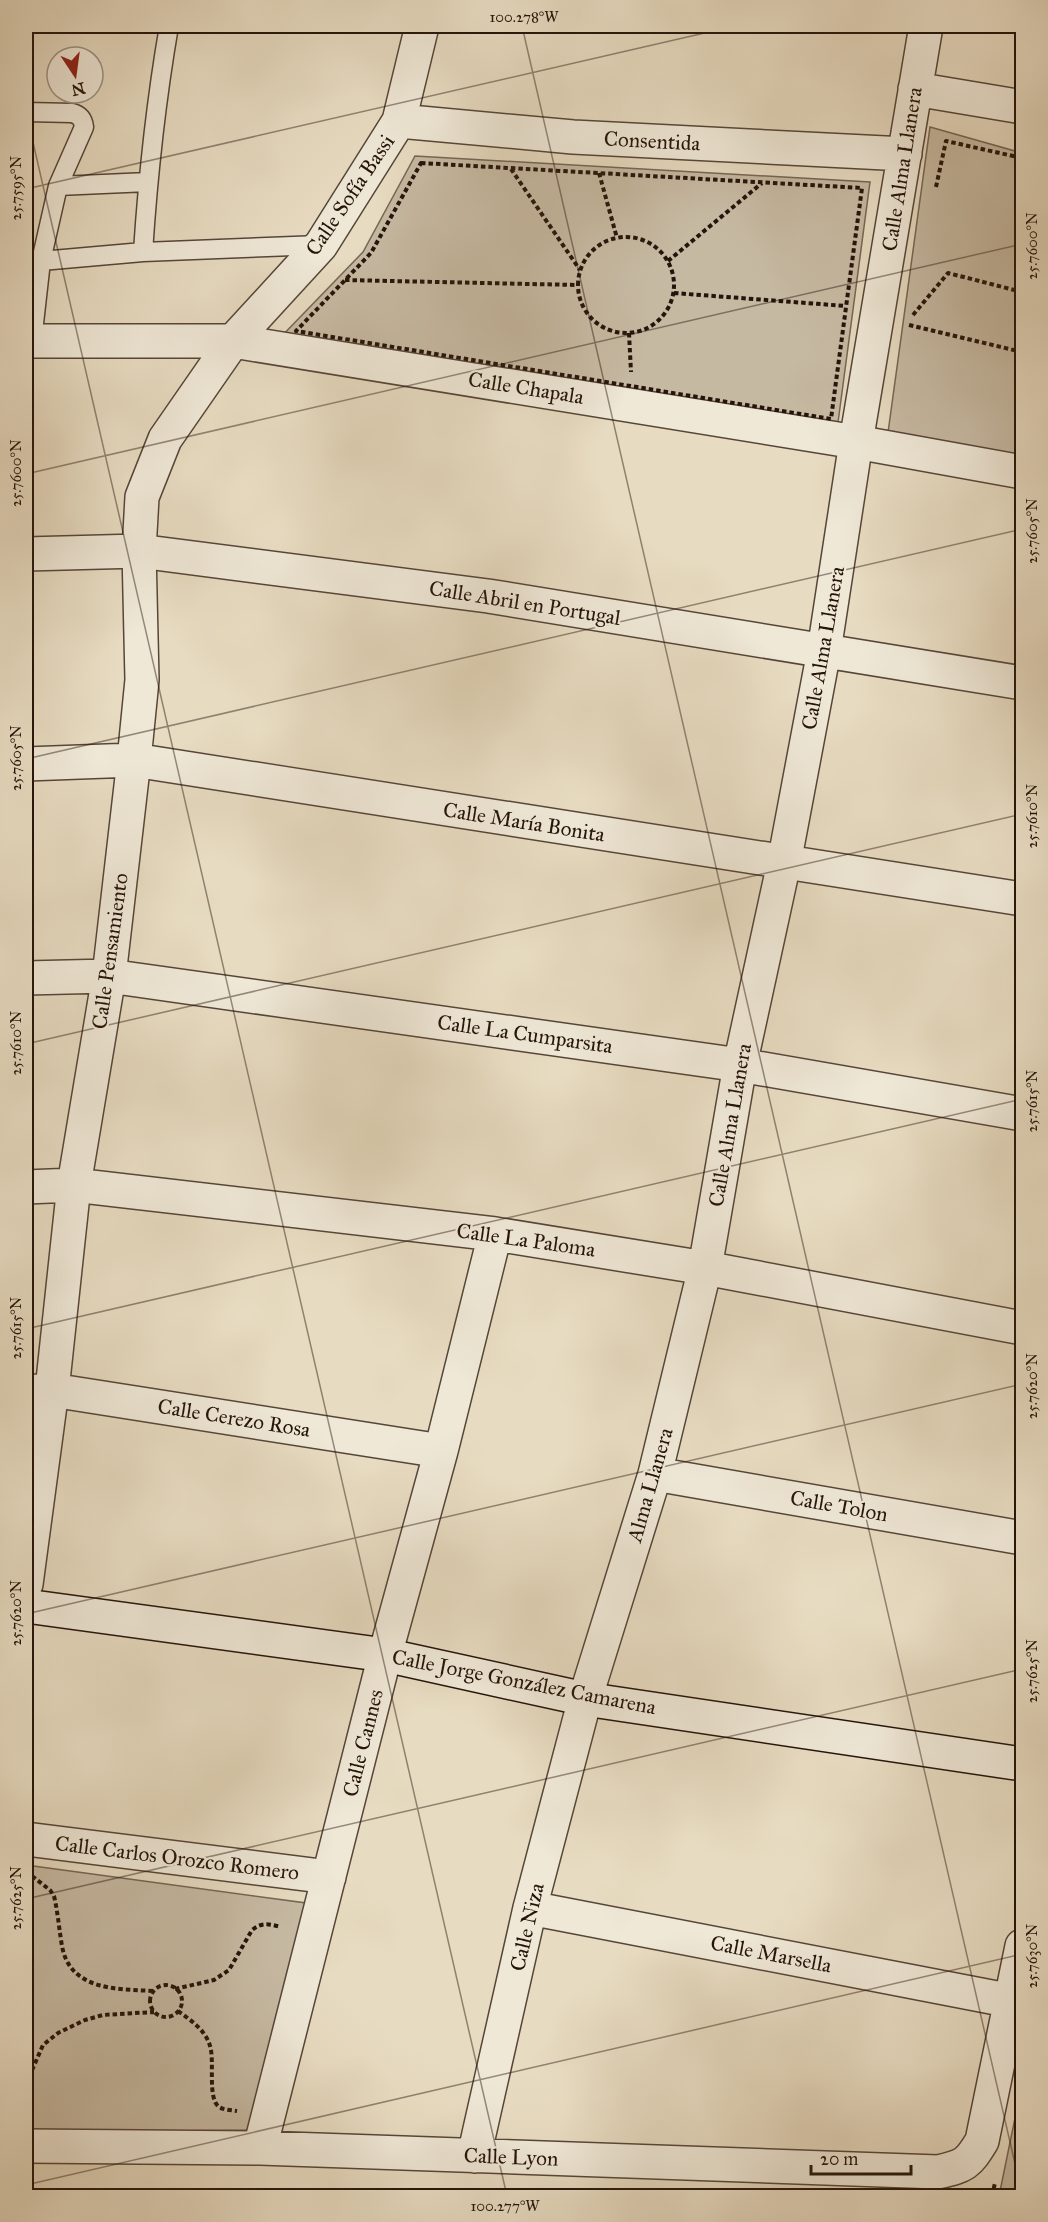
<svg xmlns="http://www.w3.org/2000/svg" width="1048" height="2222" font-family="'IM FELL Great Primer',serif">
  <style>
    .green { fill: #c6b9a2; stroke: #766656; stroke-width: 1.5 }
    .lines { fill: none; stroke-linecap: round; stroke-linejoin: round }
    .lane-casing { stroke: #564638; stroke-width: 21 }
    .street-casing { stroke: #564638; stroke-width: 36 }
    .secondary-casing { stroke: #25140b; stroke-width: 36 }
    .path { stroke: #25140b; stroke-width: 4; stroke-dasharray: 4.5 3; stroke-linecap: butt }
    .lane { stroke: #efe8d7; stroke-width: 18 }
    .street { stroke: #efe8d7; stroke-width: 33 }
    .secondary { stroke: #efe8d7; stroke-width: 33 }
    .ticks { fill: none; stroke: #25140b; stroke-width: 1.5; stroke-opacity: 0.45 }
    .labels { text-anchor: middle; stroke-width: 4.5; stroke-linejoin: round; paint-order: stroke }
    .street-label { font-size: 21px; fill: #25140b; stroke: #efe8d7 }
    .neatline { fill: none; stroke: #25140b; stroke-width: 2 }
    .ticks-label { font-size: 15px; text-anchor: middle; fill: #25140b }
  </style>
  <rect width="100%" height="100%" fill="#e7dbc1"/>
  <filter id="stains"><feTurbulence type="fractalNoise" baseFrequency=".00333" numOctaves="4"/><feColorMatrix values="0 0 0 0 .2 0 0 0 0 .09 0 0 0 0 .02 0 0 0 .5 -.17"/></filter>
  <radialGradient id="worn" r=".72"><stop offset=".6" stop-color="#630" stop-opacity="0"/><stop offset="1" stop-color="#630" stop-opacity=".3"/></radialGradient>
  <!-- green -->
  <path class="green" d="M930,127l92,26v313l-135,-26z
    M415,156l455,26 -33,248 -560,-89 86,-89z
    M26,1865l280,38 -56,227 -224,3z
    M1022,2084v112h-23z"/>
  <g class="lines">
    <defs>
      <path id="lane" d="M26,112l46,1c8,2 11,6 12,14l-26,59 -17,75 102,-9 177,-7
        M58,186l90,-4
        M143,252c5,-76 13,-151 26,-226
        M26,262l15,-1 -9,80"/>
      <path id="street" d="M915,89l107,18
        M399,121l174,16 332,17
        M26,341h207l623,101 166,30
        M26,554l113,-3 349,45 534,87
        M26,764l108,-4 888,139
        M26,978l83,-2 631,89 282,49
        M26,1187l48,-2 421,49 210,34 317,60
        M26,1392l26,-2 389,61
        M655,1474l367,64
        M26,1584l26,-194 22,-205 35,-209 25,-216 8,-80 -3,-129 3,-54 23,-58 68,-98 88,-96 78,-124 23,-95
        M26,1839l303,38
        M530,1908l482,93
        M26,2146l234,2 678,24c27,-6 30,-8 44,-31l40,-195
        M260,2148l125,-493 56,-204 54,-217
        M474,2156l56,-248 55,-209 70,-225 50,-206 35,-203 44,-202 40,-212 32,-209 70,-416"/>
      <path id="secondary" d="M26,1606l359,49 200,44 437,65"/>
    </defs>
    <!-- lane casing -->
    <use href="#lane" class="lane-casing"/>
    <!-- street casing -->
    <use href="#street" class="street-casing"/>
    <!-- secondary casing -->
    <use href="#secondary" class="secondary-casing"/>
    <!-- path -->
    <path class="path" d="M421,163l441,25 -31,231 -535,-88 75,-78z
      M511,169l69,101
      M599,173l18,65
      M936,187l10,-46 76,17
      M578 285a48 48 0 1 1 96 0a48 48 0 1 1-96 0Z
      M668,261l94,-78
      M345,280l232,5
      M674,293l172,13
      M913,315l35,-42 74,19
      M909,325l113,27
      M629,333l2,39
      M32,1876l18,14 4,6c4,17 5,33 8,50 8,45 56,43 91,45
      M150 2001a16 16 0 1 1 32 0a16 16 0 1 1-32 0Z
      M175,1989l39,-9 15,-10 23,-40c10,-8 17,-6 29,-3
      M178,2011c13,9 28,20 32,35 5,15 -3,52 9,61 5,3 12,3 18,4
      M26,2084l17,-39 15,-12 27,-13 18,-5 51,-3
      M992,2196l3,-13
      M1019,2196l3,-2"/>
    <!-- lane -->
    <use href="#lane" class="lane"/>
    <!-- street -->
    <use href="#street" class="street"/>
    <!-- secondary -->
    <use href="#secondary" class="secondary"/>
  </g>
  <!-- ticks -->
  <path class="ticks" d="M522,26l500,2168M26,112l481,2084M26,189l709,-163M26,474l996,-230M26,759l996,-230M26,1044l996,-230M26,1329l996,-230M26,1614l996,-230M26,1899l996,-230M26,2185l996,-231"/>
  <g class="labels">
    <!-- street labels -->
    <g class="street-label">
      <text transform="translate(652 141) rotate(3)" y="7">Consentida</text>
      <text transform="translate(902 169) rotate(-81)" y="7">Calle Alma Llanera</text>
      <text transform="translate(350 195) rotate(-56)" y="7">Calle Sofía Bassi</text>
      <text transform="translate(526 388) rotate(9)" y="7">Calle Chapala</text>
      <text transform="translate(525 603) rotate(9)" y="7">Calle Abril en Portugal</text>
      <text transform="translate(823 648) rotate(-80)" y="7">Calle Alma Llanera</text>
      <text transform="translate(524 822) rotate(9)" y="7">Calle María Bonita</text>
      <text transform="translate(110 951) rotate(-82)" y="7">Calle Pensamiento</text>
      <text transform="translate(525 1034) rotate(8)" y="7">Calle La Cumparsita</text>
      <text transform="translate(730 1125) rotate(-80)" y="7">Calle Alma Llanera</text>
      <text transform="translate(526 1240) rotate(8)" y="7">Calle La Paloma</text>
      <text transform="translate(234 1418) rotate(9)" y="7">Calle Cerezo Rosa</text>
      <text transform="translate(650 1485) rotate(-74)" y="7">Alma Llanera</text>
      <text transform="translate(839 1506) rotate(10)" y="7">Calle Tolon</text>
      <text transform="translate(524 1682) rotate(11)" y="7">Calle Jorge González Camarena</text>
      <text transform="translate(363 1743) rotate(-76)" y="7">Calle Cannes</text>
      <text transform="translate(177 1858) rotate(7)" y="7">Calle Carlos Orozco Romero</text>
      <text transform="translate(527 1927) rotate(-77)" y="7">Calle Niza</text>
      <text transform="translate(771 1954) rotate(11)" y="7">Calle Marsella</text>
      <text transform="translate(511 2157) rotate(2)" y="7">Calle Lyon</text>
    </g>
  </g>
  <!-- margin -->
  <rect width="1048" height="2222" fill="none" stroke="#e7dbc1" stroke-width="66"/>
  <!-- north arrow -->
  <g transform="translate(75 75) rotate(167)"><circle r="28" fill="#efe8d7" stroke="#9e9385" stroke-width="1.5"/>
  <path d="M0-4.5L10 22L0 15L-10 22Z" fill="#8f2418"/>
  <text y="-9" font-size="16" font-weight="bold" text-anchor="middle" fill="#25140b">N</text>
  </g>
  <!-- scale -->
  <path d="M811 2165v9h100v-9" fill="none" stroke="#25140b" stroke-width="3"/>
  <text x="820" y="2165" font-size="18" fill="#25140b" stroke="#efe8d7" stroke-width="4.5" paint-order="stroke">20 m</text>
  <rect x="33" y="33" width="982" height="2156" class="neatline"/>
  <g class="ticks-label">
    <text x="524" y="22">100.278°W</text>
    <text transform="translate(16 188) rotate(-90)" y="5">25.7595°N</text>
    <text transform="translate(1032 246) rotate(-90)" y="5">25.7600°N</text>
    <text transform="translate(16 473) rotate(-90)" y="5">25.7600°N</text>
    <text transform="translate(1032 531) rotate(-90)" y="5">25.7605°N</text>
    <text transform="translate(16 758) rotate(-90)" y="5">25.7605°N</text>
    <text transform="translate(1032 816) rotate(-90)" y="5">25.7610°N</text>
    <text transform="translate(16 1043) rotate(-90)" y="5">25.7610°N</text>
    <text transform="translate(1032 1101) rotate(-90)" y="5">25.7615°N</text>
    <text transform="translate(16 1328) rotate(-90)" y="5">25.7615°N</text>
    <text transform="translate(1032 1386) rotate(-90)" y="5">25.7620°N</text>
    <text transform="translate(16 1613) rotate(-90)" y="5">25.7620°N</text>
    <text transform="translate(1032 1671) rotate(-90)" y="5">25.7625°N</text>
    <text transform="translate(16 1898) rotate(-90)" y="5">25.7625°N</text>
    <text transform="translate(1032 1956) rotate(-90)" y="5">25.7630°N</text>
    <text x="505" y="2211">100.277°W</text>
  </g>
  <rect width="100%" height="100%" filter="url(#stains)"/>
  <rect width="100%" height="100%" fill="url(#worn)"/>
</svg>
